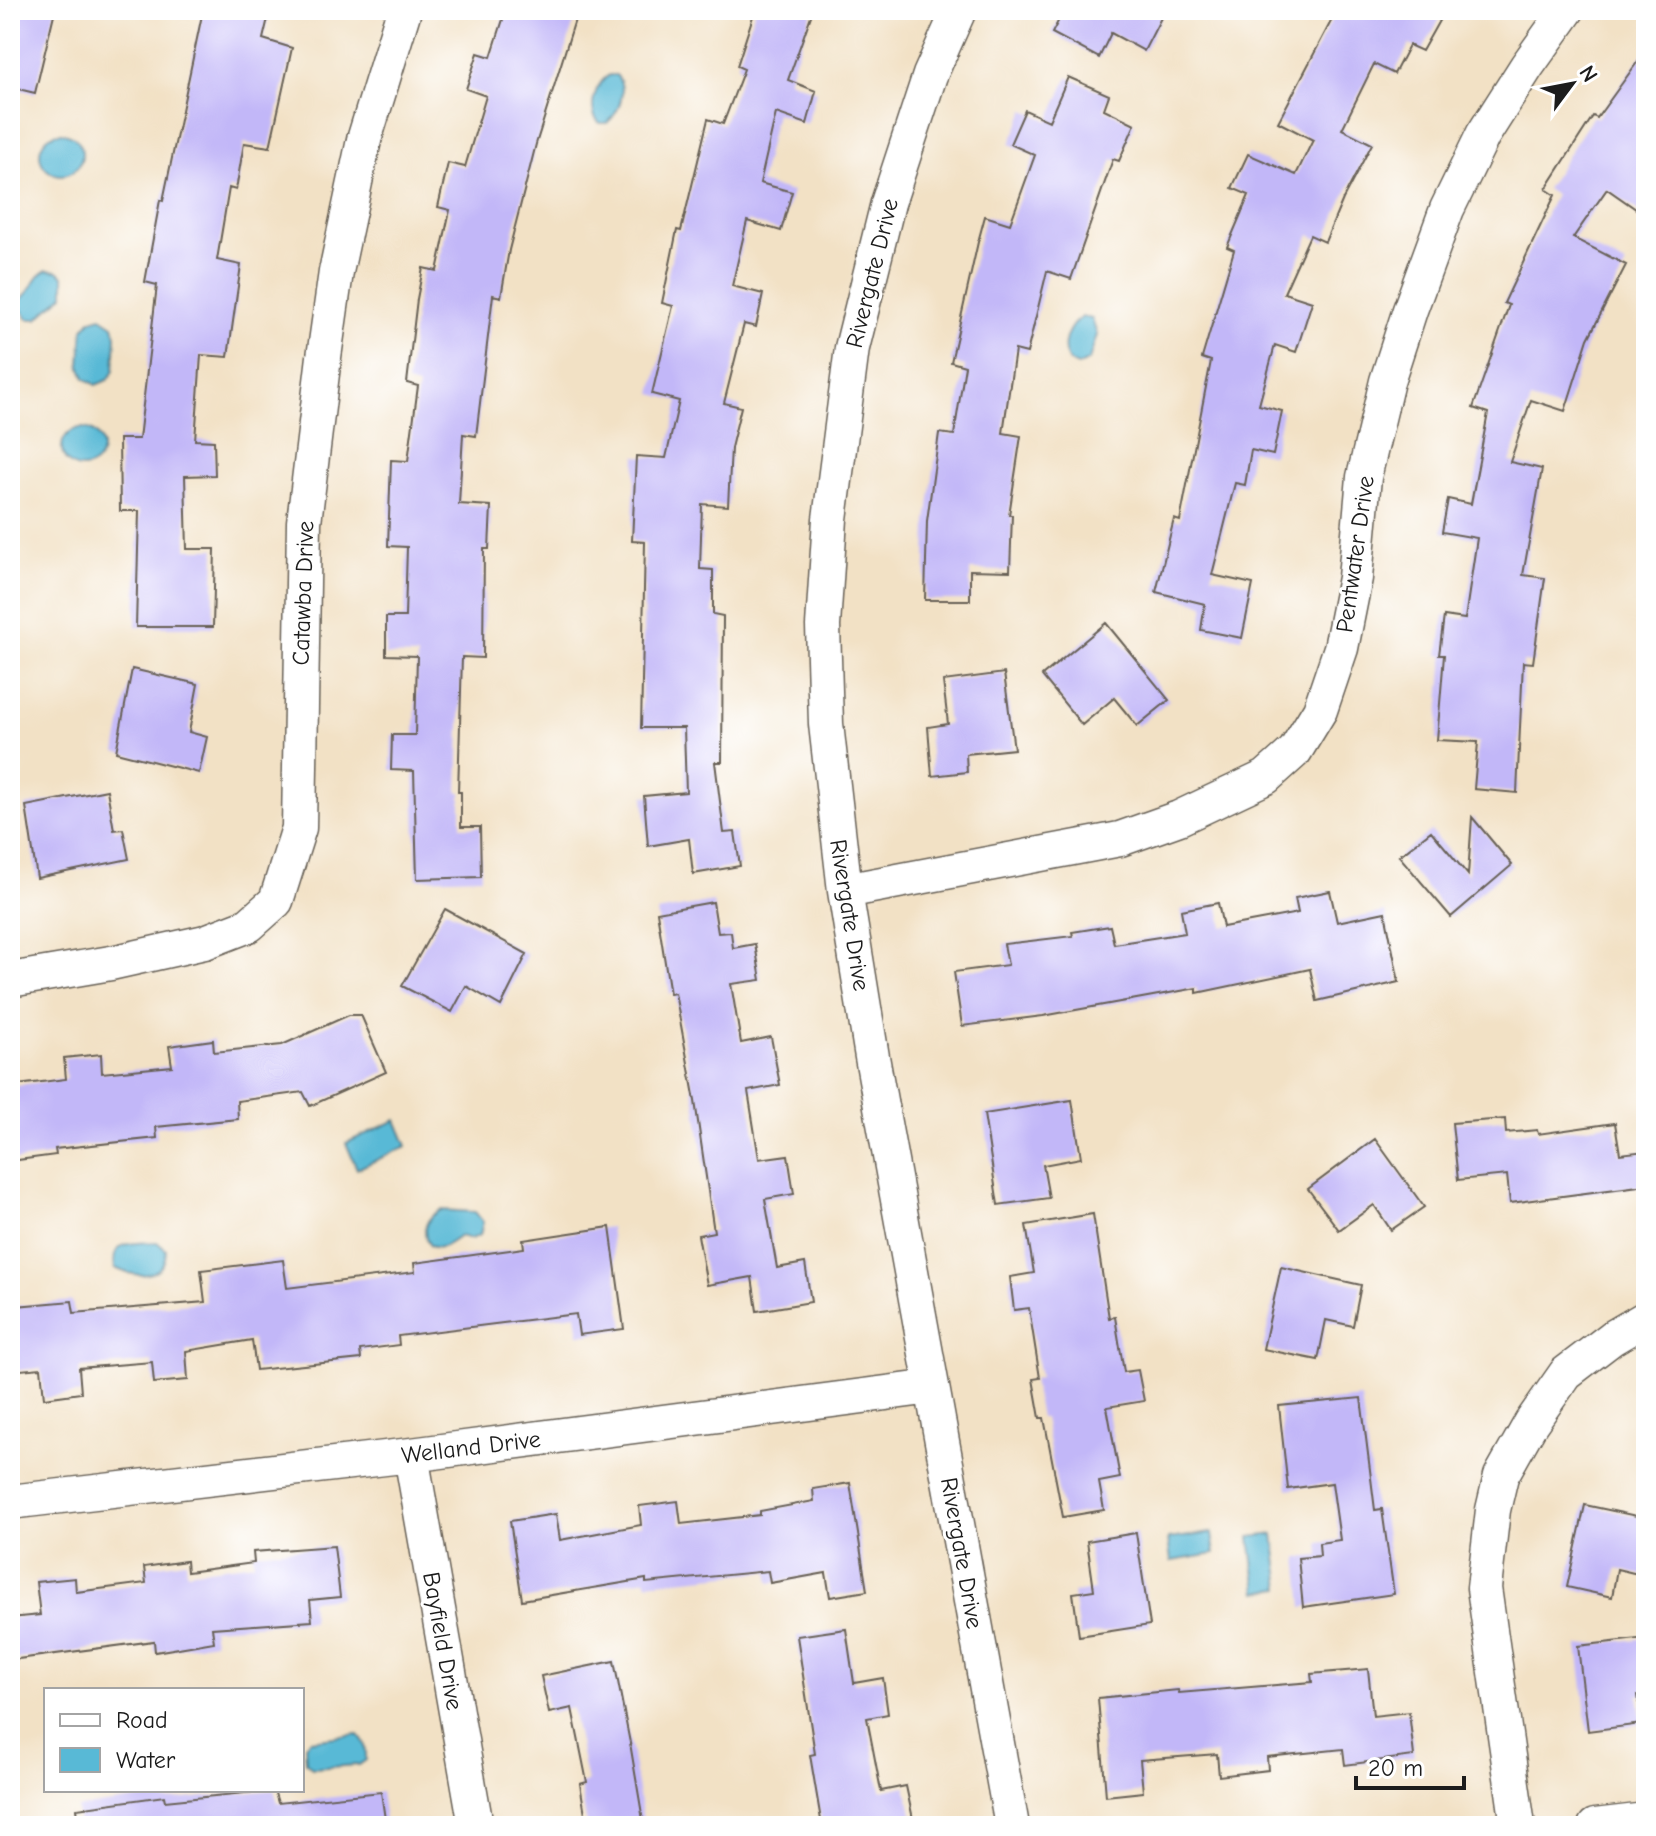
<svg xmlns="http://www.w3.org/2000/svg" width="1656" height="1836" font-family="'Comic Neue',sans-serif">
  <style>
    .water { fill: #58b9d6; stroke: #3a6a79; stroke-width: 2 }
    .building { fill: #c2b7f8 }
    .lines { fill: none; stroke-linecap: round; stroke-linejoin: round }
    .minor-casing { stroke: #676157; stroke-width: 37 }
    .minor { stroke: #fff; stroke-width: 34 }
    .labels { text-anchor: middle; stroke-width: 6; stroke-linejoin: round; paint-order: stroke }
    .street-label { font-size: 24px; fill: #1c1c1c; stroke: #fff }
  </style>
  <rect width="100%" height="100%" fill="#fff"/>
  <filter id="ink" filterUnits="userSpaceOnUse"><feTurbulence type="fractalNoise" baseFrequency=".0125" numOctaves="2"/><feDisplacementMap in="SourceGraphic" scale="16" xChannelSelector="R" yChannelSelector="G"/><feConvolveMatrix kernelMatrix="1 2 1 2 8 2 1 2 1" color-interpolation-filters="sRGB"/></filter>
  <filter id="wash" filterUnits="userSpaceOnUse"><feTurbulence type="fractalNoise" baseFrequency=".006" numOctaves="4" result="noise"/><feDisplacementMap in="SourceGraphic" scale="32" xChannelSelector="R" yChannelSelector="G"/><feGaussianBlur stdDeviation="1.8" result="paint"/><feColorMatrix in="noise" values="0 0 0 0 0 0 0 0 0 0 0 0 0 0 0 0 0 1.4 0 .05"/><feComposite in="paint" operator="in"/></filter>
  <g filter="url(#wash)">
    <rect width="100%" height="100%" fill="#f2e1c5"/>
    <!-- water -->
    <path class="water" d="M610,75h6c12,13 4,37 -9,48h-7c-14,-11 -5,-41 10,-48z
      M40 154a21 21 0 1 1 42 0a21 21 0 1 1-42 0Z
      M47,270l11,1 6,6v18l-27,24h-9l-11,-15c4,-6 10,-9 13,-15 6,-9 6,-13 17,-19z
      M101,317l12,8 3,11 -2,35 -6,9 -12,5 -11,-7 -5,-13 3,-35 8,-10z
      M1083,317l9,2 5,16 -8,25 -11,6c-24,-7 -12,-42 5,-49z
      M62 448a20 20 0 1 1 40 0a20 20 0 1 1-40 0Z
      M396,1120l11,26 -50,23 -11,-26z
      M441,1210l34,2 8,10 -3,13 -9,4 -11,-3c-10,6 -17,15 -30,10 -10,-16 -4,-28 11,-36z
      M157,1242l9,8c-1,30 -30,28 -51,18 -5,-30 20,-24 42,-26z
      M1212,1533l3,21 -44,7 -3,-22z
      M1274,1534l7,54 -24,4 -7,-55z
      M358,1734c8,8 8,15 8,26l-7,5 -47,3 -6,-6 -1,-17 5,-5z"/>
    <g id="blocks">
      <!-- building -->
      <path class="building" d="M10,10h45l-20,83 -25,-6z
        M203,10h67l-7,29 29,9 -22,99 -26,-4 -8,47 -7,-2 -12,72 24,5 -13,92 -27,-2 -6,85 19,1 1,34 -30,1 2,73h28l-2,78h-77l3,-116h-19l-1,-72h20l18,-154 -12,-3 15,-82 3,1z
        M506,10h72l-42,134 -27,106 -8,47 -8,-2 -17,141 -13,-2 -4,70 32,2 -2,43h-5l-1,109 -21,-1 -4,135h3v35h19l1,50 -64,2 -3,-108 -23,-1 1,-35h23l2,-79 -31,-1v-38h19l2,-70 -19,-1 3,-86 17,1 10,-75 -11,-3 10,-84 6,-31 14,3 13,-61 -12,-3 10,-44 17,4 21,-71 -20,-7 12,-36 13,4z
        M755,10h58l-25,70 28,11 -9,33 -31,-11 -16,70 32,9 -11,39 -34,-10 -15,65 31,8 -7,33 -12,-3 -20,79 17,4 -10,41 -3,58 -26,-2 -2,65 13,1v44l10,2 -1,146h-7l9,71 11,-1 5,34 -47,8 -4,-35 -41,7 -4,-50 42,-4 -2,-64h-43l4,-186 -13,-1 4,-85 30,2 13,-57 -27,-7 21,-88 -11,-3 15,-73 4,1 27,-112 15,5 21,-55 -7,-3z
        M1064,10h101l-21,41 -33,-18 -12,25 -47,-25z
        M1337,10h108l-23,41 -13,-6 -15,29 -20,-10 -32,65 30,15 -29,55 -18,43 -15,-7 -26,58 28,9 -16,50 -21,-7 -16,60 23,6 -9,44 -22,-5 -6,35 -10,-2 -23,92 41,9 -11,54 -41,-8 4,-26 -49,-12 18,-73 6,2 31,-160 -9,-3 32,-108 -7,-3 22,-52 -17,-7 16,-34 48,21 17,-35 -35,-18z
        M1646,50v166l-39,-27 -34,49 53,27 -38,74 -23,72 -34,-11 -21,62 32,7 -19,106 22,3 -12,85 -10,-1 -6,131 -43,-4 4,-47 -41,-2 7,-85h-5l5,-39 21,3 12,-81 -35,-6 6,-33 23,5 17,-91 -15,-5 36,-103 -5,-2 51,-108 -9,-6 47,-73 4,2z
        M1068,77l41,18 -5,14 31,15 -16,37 -6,-2 -42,120 -24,-8 -20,82 -12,-3 -12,83 18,3 -12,79h3l-2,56 -40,-1v30h-45l2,-79 12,-88 15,2 11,-69 -14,-4 27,-120 7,-26 25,8 25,-69 -25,-11 15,-34 24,11z
        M1106,623l63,77 -32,26 -23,-28 -32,27 -40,-49z
        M132,669l66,15 -9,48 18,5 -8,36 -83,-21z
        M1004,673l10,76 -48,5 1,18 -35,4 -4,-49 20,-3 -5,-43z
        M107,790l7,40 9,-1 6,30 -92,19 -11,-72z
        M1472,817l40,48 -61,52 -52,-61 32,-25 37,44z
        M1330,891l7,31 48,-10 14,70 -82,19 -7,-32 -113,24v-5l-154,28 -81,10 -8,-54 54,-7 -4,-21 69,-8 -1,-4 38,-6 4,18 71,-11 -4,-23 37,-7 5,24 75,-14 -3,-15z
        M713,902l5,31 13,-1 2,16 22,-4 6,36 -30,4 10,59 30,-6 9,48 -32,6 11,68 29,-4 6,39 -29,5 12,69 28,-5 6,39 -54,9 -5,-34 -45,8 -9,-50 16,-3 -19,-131 -20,-108 -5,1 -13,-82z
        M445,909l82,45 -26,52 -35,-20 -14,26 -50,-26z
        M349,1015h12l25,57 -76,34 -7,-14 -66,9 1,18 -82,8 1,11 -102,11 1,6 -46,6v-75l56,-7 -2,-21 37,-4 1,19 70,-7 -3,-20 44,-6 1,12 68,-7z
        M1072,1100l9,58 -38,7 6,33 -51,7 -14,-91z
        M1505,1119l1,14 31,-3 1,4 77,-11 5,31 26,-3v34l-136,18 -3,-28 -49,5 -6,-57z
        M1375,1139l49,68 -33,23 -17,-25 -35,25 -31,-41z
        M1093,1214l16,104 6,-1 9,55 14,-2 6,31 -37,6 13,71 -21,4 5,28 -41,7 -19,-99h-4l-7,-39 7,-1 -11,-70 -15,2 -4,-33 24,-4 -8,-48z
        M610,1227l14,102 -45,6 -3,-21 -178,22 1,9 -39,5 1,9 -105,11 -4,-30 -66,11 2,29 -34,3 -2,-21 -73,6 2,25 -37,5 -3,-30 -31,3v-54h6v-11l56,-5 2,12 131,-11 -4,-32 82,-10 4,28 128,-16 -1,-9 110,-15 -1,-8z
        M1281,1267l80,18 -8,41 -27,-6 -8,40 -55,-11z
        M1361,1398l14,112 7,-1 12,85 -91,13 -5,-49 22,-2 -1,-13 21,-3 -8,-57 -44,6 -9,-83z
        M850,1483l17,108 -37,6 -4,-24 -56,10 -2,-12 -122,12v-4l-124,21 -12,-79 46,-7 4,26 81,-15 -2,-19 39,-5 3,23 79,-9v-4l54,-10 -1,-12z
        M1585,1505l61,13v58l-29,-7 -5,28 -45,-10z
        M1136,1533l14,92 -71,11 -6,-43 21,-3 -7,-49z
        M334,1546l6,51 -30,3 2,21 -100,7 2,14 -59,10 -1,-11 -144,19v-42l30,-3 -4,-33 39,-4 1,14 70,-9 -2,-16 42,-6 1,11 67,-9 -1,-11z
        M846,1629l8,54 29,-5 5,36 -21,4 14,73 25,-5 7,33 -43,7h-48l-12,-71 5,-1 -18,-118z
        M1646,1638v56l-8,1 4,29 -54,7 -10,-85z
        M614,1661l16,82 14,83h-57l-7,-42 7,-2 -15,-74 -23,5 -8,-37z
        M1368,1669l5,47 36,-4 5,44 -69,9 -2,-16 -76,8 1,13 -49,6 -2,-22 -77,6 3,32 -37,4 -8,-98 80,-8 1,3 133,-11 -1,-8z
        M274,1790l4,13 103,-11 5,34h-307l-2,-18 87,-12 1,5z"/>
    </g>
  </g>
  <g filter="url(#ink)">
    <use href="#blocks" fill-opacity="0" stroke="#676157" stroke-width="2"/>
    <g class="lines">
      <defs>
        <path id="minor" d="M959,10l-29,65 -42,128 -36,145 -22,171 -7,107 3,98 19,167 27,166 140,769
          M845,891l275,-52 59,-21 87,-41 29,-26 25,-41 21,-62 14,-70 9,-101 23,-96 23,-71 37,-101 36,-74 44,-69 40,-56
          M10,980l101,-17 94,-21 44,-17 27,-24 23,-73 5,-306 20,-165 12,-85 28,-132 40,-130
          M411,1455l65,371
          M10,1502l401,-47 521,-68
          M1518,1826l-34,-238 9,-78 8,-34 30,-53 35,-50 46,-35 34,-20
          M1595,1826l51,-6"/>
      </defs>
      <!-- minor casing -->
      <use href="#minor" class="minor-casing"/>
      <!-- minor -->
      <use href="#minor" class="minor"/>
    </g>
  </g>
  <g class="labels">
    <!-- street labels -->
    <g class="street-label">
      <text transform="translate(872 273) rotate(-76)" y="8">Rivergate Drive</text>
      <text transform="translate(1355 554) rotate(-82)" y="8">Pentwater Drive</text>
      <text transform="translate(303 593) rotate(-88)" y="8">Catawba Drive</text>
      <text transform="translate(850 915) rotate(81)" y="8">Rivergate Drive</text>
      <text transform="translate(471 1447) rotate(-7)" y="8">Welland Drive</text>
      <text transform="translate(962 1553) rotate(80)" y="8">Rivergate Drive</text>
      <text transform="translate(443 1641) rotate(80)" y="8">Bayfield Drive</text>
    </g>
  </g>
  <!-- margin -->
  <rect width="1656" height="1836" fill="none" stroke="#fff" stroke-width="40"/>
  <!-- legend -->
  <rect x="44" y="1688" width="260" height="104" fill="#ffffff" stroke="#a4a4a4" stroke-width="2"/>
  <rect x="60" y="1714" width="40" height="12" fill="#ffffff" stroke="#a4a4a4" stroke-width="2"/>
  <text x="116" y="1728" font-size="24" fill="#1c1c1c">Road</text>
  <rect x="60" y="1748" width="40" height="24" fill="#58b9d6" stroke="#a4a4a4" stroke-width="2"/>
  <text x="116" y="1768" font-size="24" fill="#1c1c1c">Water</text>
  <!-- north arrow -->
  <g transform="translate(1572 84) rotate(58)" stroke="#ffffff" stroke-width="6" paint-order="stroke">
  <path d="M0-6L14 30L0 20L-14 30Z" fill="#1c1c1c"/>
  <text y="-12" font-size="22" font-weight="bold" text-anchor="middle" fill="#1c1c1c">N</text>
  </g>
  <!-- scale -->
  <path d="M1356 1776v12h108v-12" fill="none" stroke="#1c1c1c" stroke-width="4"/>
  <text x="1368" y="1776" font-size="24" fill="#1c1c1c" stroke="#ffffff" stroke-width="6" paint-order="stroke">20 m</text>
</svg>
